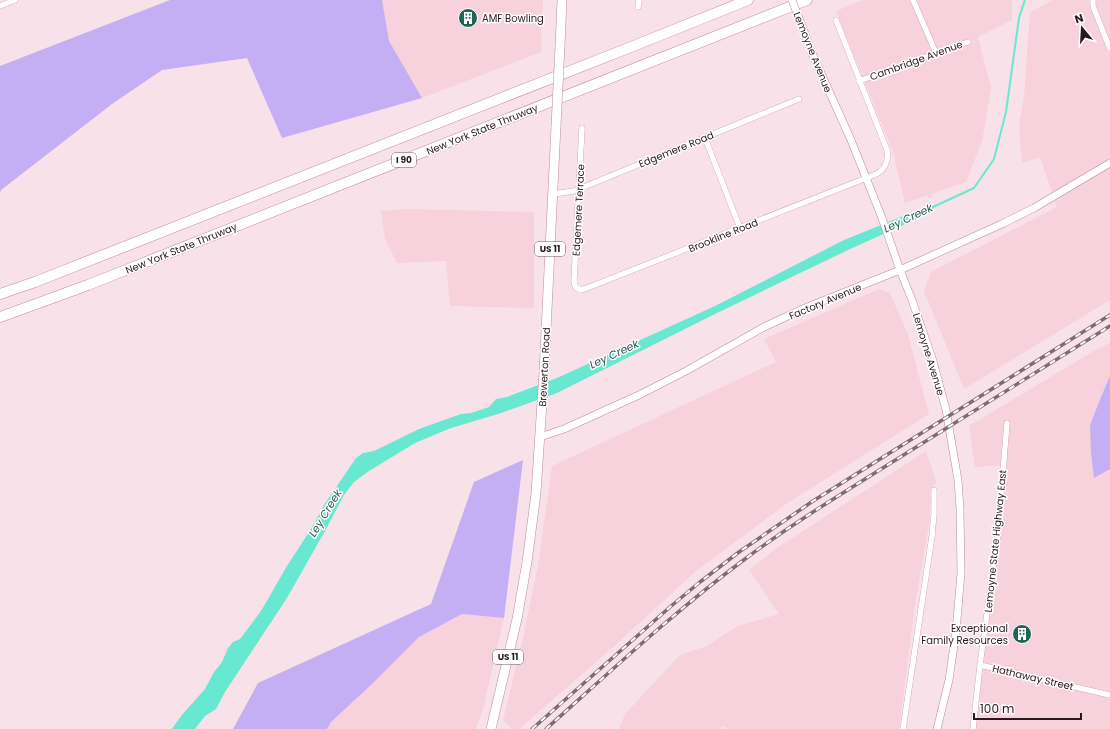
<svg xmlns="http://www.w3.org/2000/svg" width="1110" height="729" font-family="Poppins,sans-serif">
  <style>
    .built { fill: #f7d1dc }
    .green { fill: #c4aef4 }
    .water { fill: #68e8d0 }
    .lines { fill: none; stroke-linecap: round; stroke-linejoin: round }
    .stream { stroke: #68e8d0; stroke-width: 2 }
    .minor-casing { stroke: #bd8b9b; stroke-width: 6 }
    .tertiary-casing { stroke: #bd8b9b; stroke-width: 8 }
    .primary-casing { stroke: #bd8b9b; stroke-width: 10 }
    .motorway-casing { stroke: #bd8b9b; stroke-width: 11 }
    .minor { stroke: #fff; stroke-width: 5.5 }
    .tertiary { stroke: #fff; stroke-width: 7 }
    .primary { stroke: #fff; stroke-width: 9 }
    .motorway { stroke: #fff; stroke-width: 10 }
    .rail-casing { stroke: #806b72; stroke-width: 3.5 }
    .rail { stroke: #fff; stroke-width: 2; stroke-dasharray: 6; stroke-linecap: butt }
    .tertiary-bridge-casing { stroke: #bd8b9b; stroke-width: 8; stroke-linecap: butt }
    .primary-bridge-casing { stroke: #bd8b9b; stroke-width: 10; stroke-linecap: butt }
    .tertiary-bridge { stroke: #fff; stroke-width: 7 }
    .primary-bridge { stroke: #fff; stroke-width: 9 }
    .labels { text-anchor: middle; stroke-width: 3; stroke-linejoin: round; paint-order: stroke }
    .shield { fill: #fff; stroke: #6b5d62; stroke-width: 1 }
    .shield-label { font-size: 9px; font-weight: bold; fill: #2b181e }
    .poi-label { font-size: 10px; fill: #2b181e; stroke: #fff; text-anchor: start }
    .street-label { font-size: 10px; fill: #2b181e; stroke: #fff }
    .water-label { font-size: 11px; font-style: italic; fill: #245a50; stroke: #fff }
  </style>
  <rect width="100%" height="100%" fill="#f8e1e8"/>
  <!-- built -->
  <path class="built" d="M382,0h161l-2,52 -119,46 -33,-57z
    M863,0h149v20l-34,17 13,51 -9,53 -16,41 -61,21 -12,-51 -57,-141z
    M1053,0h57v300l-146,89 -40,-98 7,-19 126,-65 -17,-50 -18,6 -3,-39 5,-27 6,-85z
    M409,209l125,3v96l-84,-2 -4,-45 -49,2 -12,-24 -4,-28z
    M879,289l11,4 18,42 21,79 -143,90 -91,68 -83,76 -93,81h-7l-9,-8 22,-92 13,-64 14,-99 224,-104 -12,-23z
    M1110,343v33l-9,21 -11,28 4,53 16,-9v260h-136l33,-264 -32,2 -6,-41 128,-77z
    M926,451l10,30 -4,10 -3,33 -14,81 -16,124h-171l-6,-3 -2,3h-101l6,-15 55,-59 27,-9 31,-20 41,-12 -30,-44 28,-22z
    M462,614l42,4 -21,91 -7,20h-149l4,-7 40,-37 48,-48z"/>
  <!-- green -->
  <path class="green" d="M170,0h212l7,41 33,57 -140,40 -35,-80 -85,12 -50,34 -111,86 -1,3v-127z
    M1110,376v93l-16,9 -3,-25 -1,-28 11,-28z
    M523,460l-19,158 -42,-4 -43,23 -48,48 -40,37 -4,7h-94l25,-46 173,-79 43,-122z"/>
  <!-- water -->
  <path class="water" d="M918,210l3,7 -73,33 -131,63 -160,80 -59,21 -47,14 -36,15 -46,28 -15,11 -10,13 -19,36 -38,67 -62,94 -9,17 -11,7 -10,13h-23l9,-13 24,-27 9,-17 8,-10 6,-14 5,-6 7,-3 21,-28 26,-45 24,-37 13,-24 32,-47 7,-5 11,-2 45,-22 42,-15 10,-1 18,-6 7,-8 11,-2 50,-19 158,-72 129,-66z"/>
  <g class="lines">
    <!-- stream -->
    <path class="stream" d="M918,214l56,-26 20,-29 12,-47 13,-94 6,-18"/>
    <defs>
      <path id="minor" d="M913,0l23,53
        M1093,0v6l17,43
        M0,6l15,-6
        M638,7l1,-7
        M859,81l109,-39
        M582,128l-8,153 1,5 5,4 7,-2 287,-113c10,-4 15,-13 13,-25l-51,-130
        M705,138l35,90
        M553,194l21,-3 225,-92
        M980,665l130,30
        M903,729l29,-193 2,-22v-24
        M973,729l7,-64 18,-133 9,-109"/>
      <path id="tertiary" d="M805,34l6,17 40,89 31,78 18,52 12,30 21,61 13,49 12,70 2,29 1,64 -5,58 -7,49 -12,49
        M540,437l24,-8 75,-34 47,-24 78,-44 41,-19 95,-38 104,-47 30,-15 76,-45"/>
      <path id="primary" d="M560,46l2,-46
        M491,729l26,-110 10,-57 9,-69 8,-121 12,-246"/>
      <path id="motorway" d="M0,294l35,-12 601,-237 112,-45
        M0,317l88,-32 719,-285"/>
    </defs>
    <!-- minor casing -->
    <use href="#minor" class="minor-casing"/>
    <!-- tertiary casing -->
    <use href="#tertiary" class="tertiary-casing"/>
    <!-- primary casing -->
    <use href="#primary" class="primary-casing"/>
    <!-- motorway casing -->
    <use href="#motorway" class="motorway-casing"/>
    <!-- minor -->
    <use href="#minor" class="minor"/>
    <!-- tertiary -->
    <use href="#tertiary" class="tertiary"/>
    <!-- primary -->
    <use href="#primary" class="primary"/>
    <!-- motorway -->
    <use href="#motorway" class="motorway"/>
    <defs>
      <path id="rail" d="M532,729l138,-122 30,-25 39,-30 74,-51 297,-186
        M546,729c65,-58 129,-118 199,-170 48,-36 98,-66 149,-98 72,-45 144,-90 216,-135"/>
    </defs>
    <!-- rail casing -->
    <use href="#rail" class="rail-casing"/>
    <!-- rail -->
    <use href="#rail" class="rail"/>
    <defs>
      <path id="tertiary-bridge" d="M792,0l13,34"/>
      <path id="primary-bridge" d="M556,126l4,-80"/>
    </defs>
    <!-- tertiary-bridge casing -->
    <use href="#tertiary-bridge" class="tertiary-bridge-casing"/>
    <!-- primary-bridge casing -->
    <use href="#primary-bridge" class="primary-bridge-casing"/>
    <!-- tertiary-bridge -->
    <use href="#tertiary-bridge" class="tertiary-bridge"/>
    <!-- primary-bridge -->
    <use href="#primary-bridge" class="primary-bridge"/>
  </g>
  <!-- icons -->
  <defs>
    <symbol id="building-disc" viewBox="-11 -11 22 22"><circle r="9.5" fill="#1e6558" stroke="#fff"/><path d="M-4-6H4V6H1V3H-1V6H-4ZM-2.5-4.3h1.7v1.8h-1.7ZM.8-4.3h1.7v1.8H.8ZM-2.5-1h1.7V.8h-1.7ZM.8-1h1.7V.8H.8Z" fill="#fff"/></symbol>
  </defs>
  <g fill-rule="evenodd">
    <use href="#building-disc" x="457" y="7" width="22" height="22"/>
    <use href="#building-disc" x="1011" y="623" width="22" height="22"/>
  </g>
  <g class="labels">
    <!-- shield labels -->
    <g class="shield">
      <rect x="392" y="153" width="24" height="14" rx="3"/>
      <rect x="535" y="242" width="30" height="14" rx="3"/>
      <rect x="493" y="650" width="30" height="14" rx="3"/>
    </g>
    <g class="shield-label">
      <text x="404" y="163">I 90</text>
      <text x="550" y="252">US 11</text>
      <text x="508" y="660">US 11</text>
    </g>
    <!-- poi labels -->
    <g class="poi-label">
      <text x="482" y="22">AMF Bowling</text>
      <text x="1008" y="632" text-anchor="end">Exceptional<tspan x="1008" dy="12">Family Resources</tspan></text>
    </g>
    <!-- street labels -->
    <g class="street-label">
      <text transform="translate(813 52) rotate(68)" y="4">Lemoyne Avenue</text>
      <text transform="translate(916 60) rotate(-20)" y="4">Cambridge Avenue</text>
      <text transform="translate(482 129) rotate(-22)" y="4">New York State Thruway</text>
      <text transform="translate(676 149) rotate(-22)" y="4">Edgemere Road</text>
      <text transform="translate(578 210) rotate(-87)" y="4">Edgemere Terrace</text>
      <text transform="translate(723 235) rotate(-22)" y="4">Brookline Road</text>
      <text transform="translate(181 248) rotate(-22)" y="4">New York State Thruway</text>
      <text transform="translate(825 301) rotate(-23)" y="4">Factory Avenue</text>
      <text transform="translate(929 354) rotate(73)" y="4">Lemoyne Avenue</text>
      <text transform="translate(544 367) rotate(-87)" y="4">Brewerton Road</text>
      <text transform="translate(995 541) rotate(-84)" y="4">Lemoyne State Highway East</text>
      <text transform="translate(1033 677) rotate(13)" y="4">Hathaway Street</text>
    </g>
    <!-- water labels -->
    <g class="water-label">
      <text transform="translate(908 218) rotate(-25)" y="4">Ley Creek</text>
      <text transform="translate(614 354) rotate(-25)" y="4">Ley Creek</text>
      <text transform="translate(325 513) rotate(-59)" y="4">Ley Creek</text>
    </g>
  </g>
  <!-- north arrow -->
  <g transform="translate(1082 28) rotate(342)" stroke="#ffffff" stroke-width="3" paint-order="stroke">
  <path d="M0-3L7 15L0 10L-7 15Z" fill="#2b181e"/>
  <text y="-6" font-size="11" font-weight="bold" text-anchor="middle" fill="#2b181e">N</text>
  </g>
  <!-- scale -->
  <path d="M974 713v6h107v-6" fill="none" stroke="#2b181e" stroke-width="2"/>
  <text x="980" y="713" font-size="12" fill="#2b181e" stroke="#ffffff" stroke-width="3" paint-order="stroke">100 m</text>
</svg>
